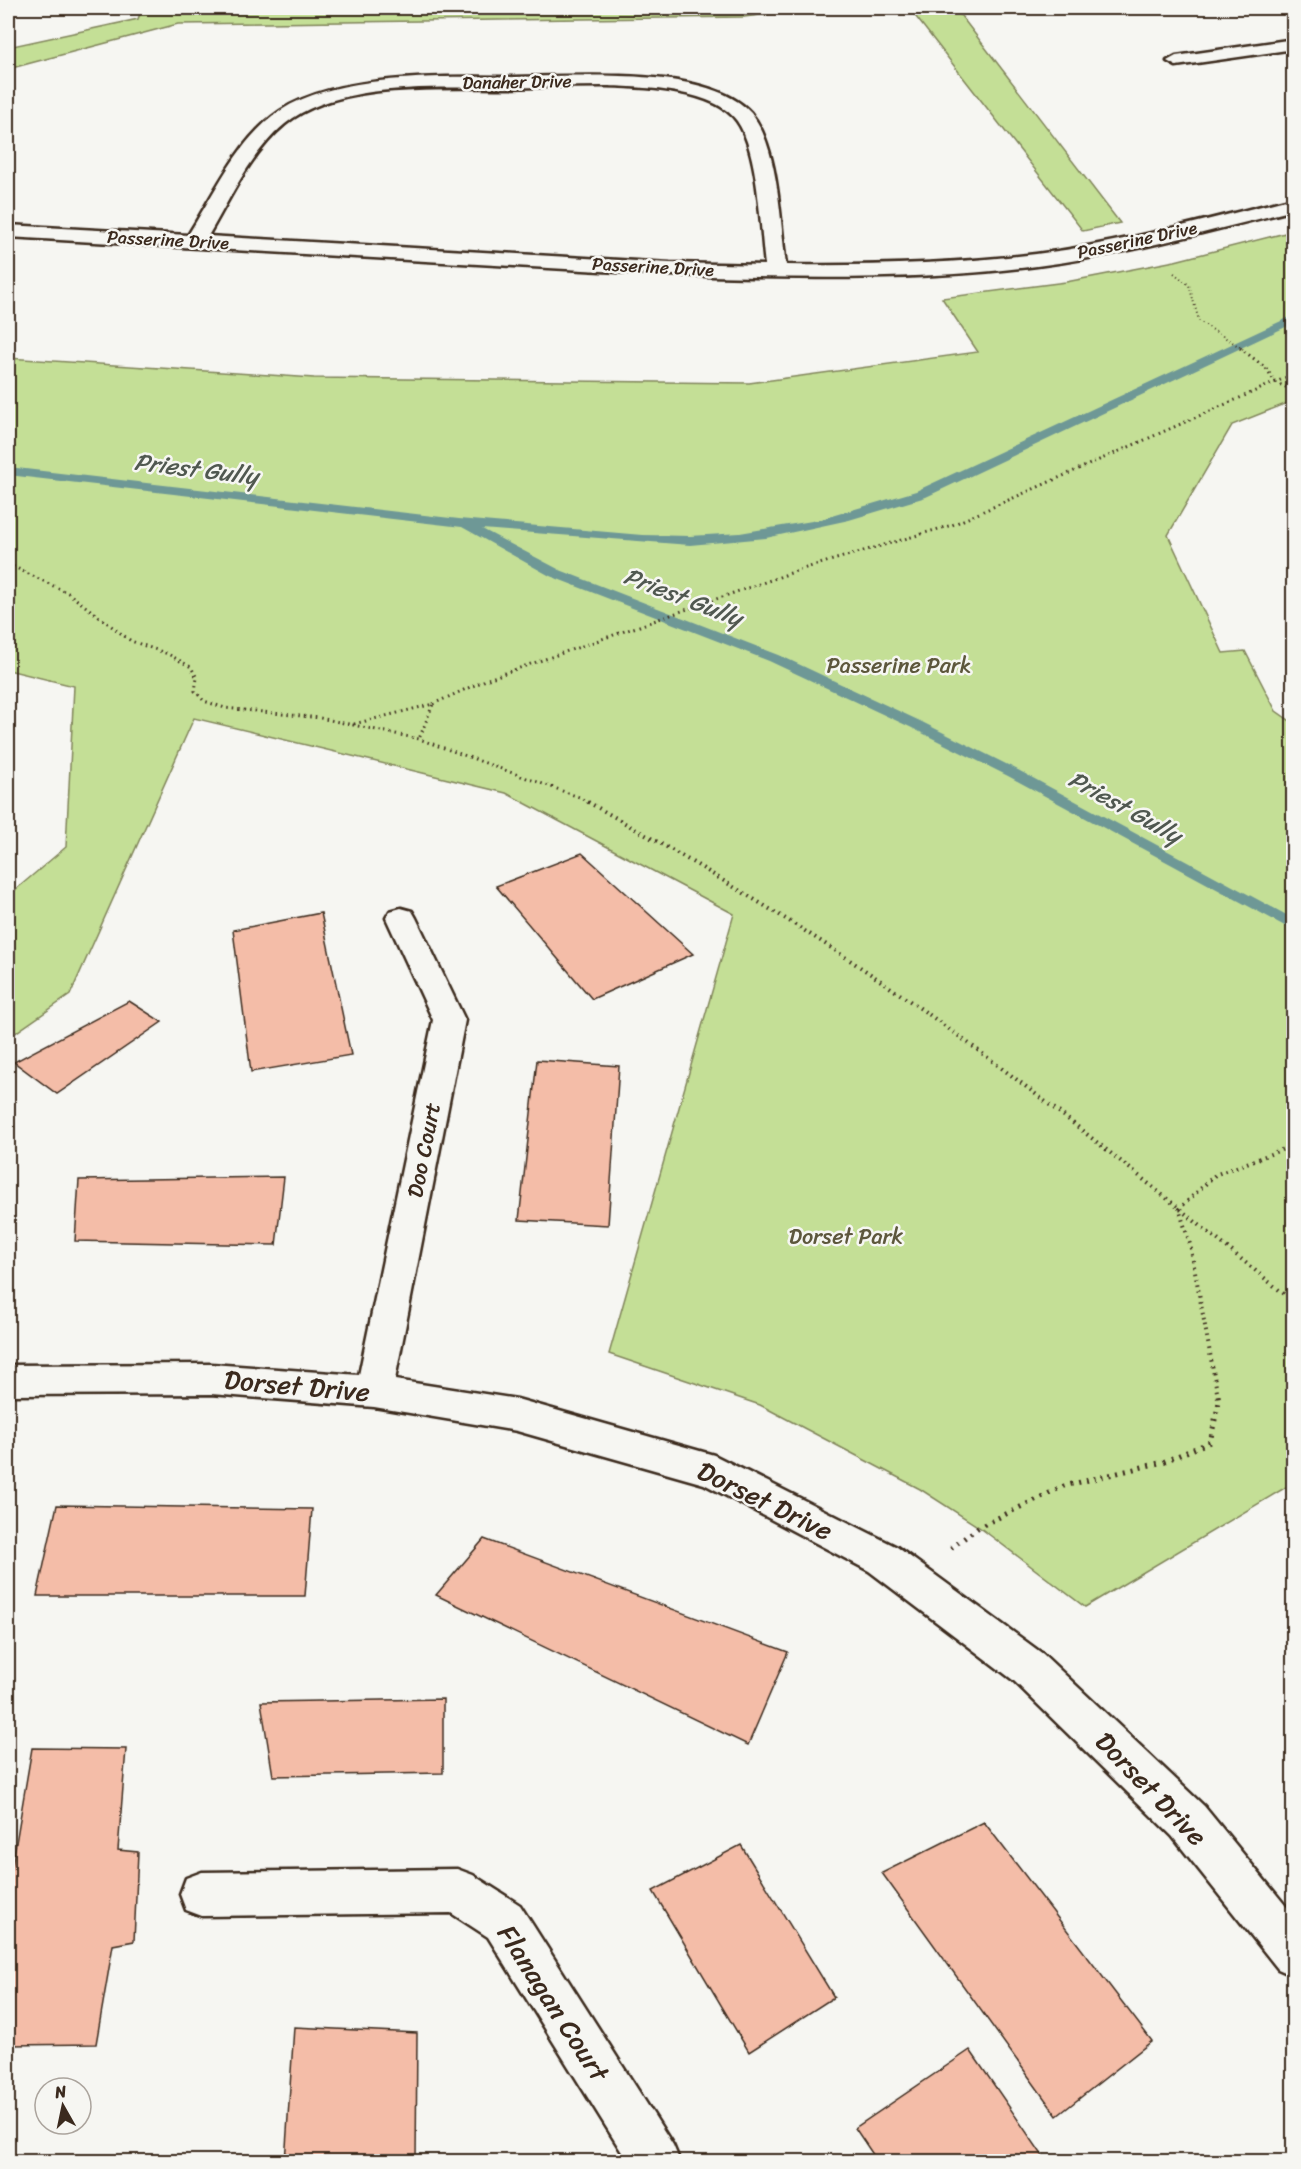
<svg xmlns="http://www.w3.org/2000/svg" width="1301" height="2169" font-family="Sriracha,sans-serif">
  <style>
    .green { fill: #c4df96; stroke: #80845a; stroke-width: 1.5 }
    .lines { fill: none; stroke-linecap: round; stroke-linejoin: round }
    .stream { fill: #6e9896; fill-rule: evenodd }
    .building { fill: #f4bda8; stroke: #3b2a1e; stroke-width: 1.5 }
    .minor-casing { stroke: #3b2a1e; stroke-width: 5 }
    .path-far3 { stroke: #3b2a1e; stroke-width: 2; stroke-dasharray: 1 3; stroke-linecap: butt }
    .path-far2 { stroke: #3b2a1e; stroke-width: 3; stroke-dasharray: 1.5 4; stroke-linecap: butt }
    .path-far1 { stroke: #3b2a1e; stroke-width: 4; stroke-dasharray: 1.5 4.5; stroke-linecap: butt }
    .path { stroke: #3b2a1e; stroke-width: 5; stroke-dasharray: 2 6; stroke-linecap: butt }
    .minor { fill: #f6f6f2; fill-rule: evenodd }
    .labels { text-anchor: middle; stroke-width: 5; stroke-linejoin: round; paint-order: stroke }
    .far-street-label { font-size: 18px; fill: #3b2a1e; stroke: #f6f6f2 }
    .park-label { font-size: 22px; fill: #5d573c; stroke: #f6f6f2 }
    .street-label { font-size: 22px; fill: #3b2a1e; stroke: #f6f6f2 }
    .water-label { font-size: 24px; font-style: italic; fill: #505850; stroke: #f6f6f2 }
    .near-street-label { font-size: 27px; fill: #3b2a1e; stroke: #f6f6f2 }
  </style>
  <rect width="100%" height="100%" fill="#f6f6f2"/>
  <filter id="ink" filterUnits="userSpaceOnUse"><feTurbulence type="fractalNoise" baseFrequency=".0167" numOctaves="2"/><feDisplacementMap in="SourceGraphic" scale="12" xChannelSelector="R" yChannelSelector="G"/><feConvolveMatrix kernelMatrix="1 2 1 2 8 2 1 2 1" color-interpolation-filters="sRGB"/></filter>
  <g filter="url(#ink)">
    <!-- green -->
    <path class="green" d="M142,8h676l-74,9 -566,7 -170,45v-22l130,-28z
      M909,8h46l165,215 -37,8z
      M1293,231v172l-3,-1 -58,23 -64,110 55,118 22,-2 31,60 17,12v760l-208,124 -106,-80 -59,-38 -160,-84 -151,-51 125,-440 -228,-121 -312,-75 -124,277 -62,43v-142l58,-49 8,-161 -66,-16v-312l306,20 435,5 229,-31 -36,-54 124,-16 109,-21z"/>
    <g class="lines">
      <!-- stream -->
      <path class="stream" d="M1294,315v8l-368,174 -77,23 -83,18 -76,7 -208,-16 78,41 219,85 141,66 98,49 276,149v12l-286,-155 -98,-49 -141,-66 -219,-85 -88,-49 -454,-52v-8l451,52 183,16 48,1 50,-3 78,-13 98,-29z"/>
    </g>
    <!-- building -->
    <path class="building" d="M582,853l111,101 -101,45 -96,-113z
      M321,913l30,142 -100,17 -18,-142z
      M129,1001l33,21 -105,72 -43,-32z
      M537,1060l82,6 -11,159 -89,-5z
      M284,1177l-8,68 -201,-4 4,-61z
      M57,1505l255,4 -7,87h-268z
      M484,1539l304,113 -40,93 -312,-150z
      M443,1699v74l-170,3 -12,-74z
      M32,1748l94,1 -8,101 20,2 -4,89 -21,4 -17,99 -88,1v-155z
      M984,1822l168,219 -95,75 -175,-243z
      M741,1845l93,152 -85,55 -96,-161z
      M294,2027l123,6 -1,129h-131z
      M970,2050l77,112h-169l-23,-34z"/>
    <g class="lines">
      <defs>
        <path id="minor" d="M1294,39v10l-118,17 -9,-5 9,-5z
          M620,76c38,1 104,6 131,37 28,34 29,110 35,152 83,1 167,-1 250,-11 87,-11 172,-35 258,-56v12c-85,21 -170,45 -257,56 -122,16 -245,12 -367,9l-662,-38v-12l180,10c25,-39 47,-89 84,-118 55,-45 174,-40 243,-40 35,-1 70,-2 105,-1zM602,86c35,1 112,2 135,35 22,31 23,105 28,144l-95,-2 -462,-27c22,-37 42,-83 77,-112 53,-43 156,-36 221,-36 32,-1 64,-2 96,-2z
          M401,908l11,3 4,7 49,102 -70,360 122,19 197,56 183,92 146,107 161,152 90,110v60l-16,-7 -106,-133 -159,-156 -144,-109 -165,-87 -187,-53 -143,-24 -163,-13 -203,1v-30l203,-1 148,11 74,-355 -47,-102 4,-7z
          M457,1869l16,6 47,30 153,240 7,17h-52l-140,-225 -37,-24 -249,3 -16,-6 -6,-16 6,-16 16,-6z"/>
      </defs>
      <!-- minor casing -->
      <use href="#minor" class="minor-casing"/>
      <!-- path-far3 -->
      <path class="path-far3" d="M1174,273l15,12 10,36 44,28"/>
      <!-- path-far2 -->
      <path class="path-far2" d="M1240,348l26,20 9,14 19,9
        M8,564l60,29 63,48 37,13 23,13 6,11 -2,13 9,10 21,7 95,10 99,21 160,58 12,7
        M433,704l55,-25 311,-109 153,-45 342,-151
        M354,724l79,-20 -14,35"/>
      <!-- path-far1 -->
      <path class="path-far1" d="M588,802c97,55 194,112 287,175 146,99 282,214 419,325
        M1218,1397l-28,-153 -11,-35 36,-34 79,-30"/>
      <!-- path -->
      <path class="path" d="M951,1548l28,-21 85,-41 99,-24 47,-20 9,-40 -1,-7"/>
      <!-- minor -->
      <use href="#minor" class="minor"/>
    </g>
  </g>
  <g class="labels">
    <!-- far-street labels -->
    <g class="far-street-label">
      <text transform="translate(517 82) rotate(-1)" y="6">Danaher Drive</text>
      <text transform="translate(168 240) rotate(3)" y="6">Passerine Drive</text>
      <text transform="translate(1137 240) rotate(-12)" y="6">Passerine Drive</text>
      <text transform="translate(653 267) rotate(3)" y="6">Passerine Drive</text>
    </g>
    <!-- park labels -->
    <g class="park-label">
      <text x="899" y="673">Passerine Park</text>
      <text x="846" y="1244">Dorset Park</text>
    </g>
    <!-- street labels -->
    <g class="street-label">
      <text transform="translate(423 1150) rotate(-79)" y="8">Doo Court</text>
    </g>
    <!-- water labels -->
    <g class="water-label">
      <text transform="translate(196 469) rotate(7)" y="8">Priest Gully</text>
      <text transform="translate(683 597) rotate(21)" y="8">Priest Gully</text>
      <text transform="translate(1125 807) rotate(29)" y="8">Priest Gully</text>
    </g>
    <!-- near-street labels -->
    <g class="near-street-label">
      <text transform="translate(297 1386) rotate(5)" y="9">Dorset Drive</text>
      <text transform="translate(765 1501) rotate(26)" y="9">Dorset Drive</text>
      <text transform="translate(1151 1789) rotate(46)" y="9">Dorset Drive</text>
      <text transform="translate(553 2003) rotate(57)" y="9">Flanagan Court</text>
    </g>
  </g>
  <!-- margin -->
  <rect width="1301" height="2169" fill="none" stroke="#f6f6f2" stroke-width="30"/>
  <rect x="15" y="15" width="1271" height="2139" fill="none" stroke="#3b2a1e" stroke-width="2" filter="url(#ink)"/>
  <!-- north arrow -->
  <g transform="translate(63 2106) rotate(351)"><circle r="28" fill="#f6f6f2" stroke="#aba49d" stroke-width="1.5"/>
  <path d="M0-4.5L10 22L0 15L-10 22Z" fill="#3b2a1e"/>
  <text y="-9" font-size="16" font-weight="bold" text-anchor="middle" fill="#3b2a1e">N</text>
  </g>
</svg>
